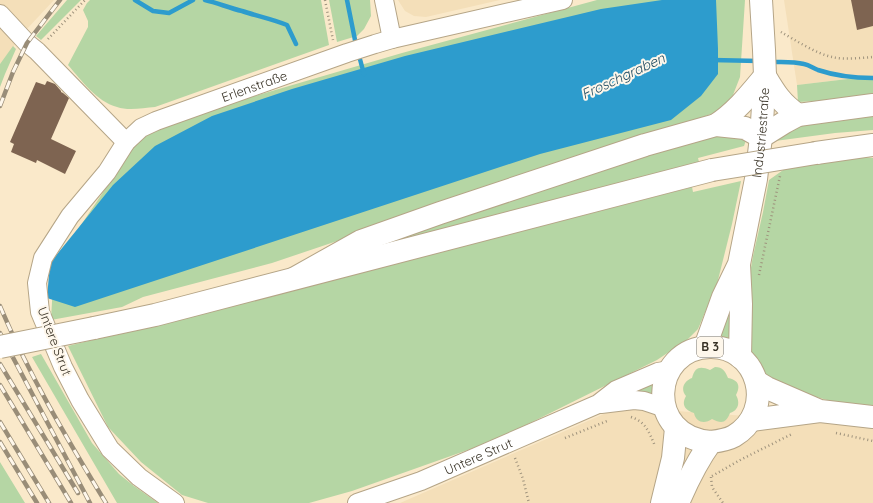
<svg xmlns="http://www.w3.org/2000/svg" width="873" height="503" font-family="Quicksand,sans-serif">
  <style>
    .built { fill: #f4dfb9 }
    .green { fill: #b5d6a4 }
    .water { fill: #2d9ccd }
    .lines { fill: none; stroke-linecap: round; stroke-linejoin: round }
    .stream { stroke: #2d9ccd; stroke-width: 4.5 }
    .building { fill: #7e6451 }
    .minor-casing { stroke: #b5a587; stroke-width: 20 }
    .secondary-casing { stroke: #b5a587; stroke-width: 24 }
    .primary-casing { stroke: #b5a587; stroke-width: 24 }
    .path { stroke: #9e927c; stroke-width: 2.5; stroke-dasharray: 1 3; stroke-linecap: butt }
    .minor { stroke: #fff; stroke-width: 18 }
    .secondary { stroke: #fff; stroke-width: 22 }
    .primary { stroke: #fff; stroke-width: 22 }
    .rail-casing { stroke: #998d78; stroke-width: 4.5 }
    .rail { stroke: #fef7eb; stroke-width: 3; stroke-dasharray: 9; stroke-linecap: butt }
    .secondary-bridge-casing { stroke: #b5a587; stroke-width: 24; stroke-linecap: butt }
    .secondary-bridge { stroke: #fff; stroke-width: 22 }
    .labels { text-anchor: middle; stroke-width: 4; stroke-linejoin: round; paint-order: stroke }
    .shield { fill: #fef7eb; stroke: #736c60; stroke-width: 1 }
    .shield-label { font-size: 12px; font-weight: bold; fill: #373125 }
    .street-label { font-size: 13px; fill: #373125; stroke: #fef7eb }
    .water-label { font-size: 14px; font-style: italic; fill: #244f65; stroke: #fef7eb }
  </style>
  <rect width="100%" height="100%" fill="#fae9ca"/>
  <!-- built -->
  <path class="built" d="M0,0h54l-28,30 -26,34z
    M398,0h102l-74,17 -12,-1 -9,-5z
    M784,0h89v76l-76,9z
    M620,407l253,18v78h-473z"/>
  <!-- green -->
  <path class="green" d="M67,0h14l-40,40 -5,-4z
    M90,0h231l8,45 -174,62c-12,1 -27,4 -38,0 -21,-6 -35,-26 -49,-42l20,-38v-6l-5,-11 4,-7z
    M329,0h41l1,16 -7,13 -7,7 -20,6z
    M597,0h148l-5,77 -7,18 -14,16 -32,12 -415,140 -129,34 -21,10 -71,13 3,-55 56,-83 24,-37 13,-13 56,-21 199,-58z
    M13,46l3,3 -11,25 -5,13v-23z
    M873,76v22l-75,4 -1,-17z
    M873,111v19l-38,3 -60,8 1,-11z
    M714,129l32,11 -2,6 -46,12 1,4 -339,88z
    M846,155l27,3v249l-39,-5 -21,-6 -47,-20 -17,-28 -1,-63 5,-29 10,-44 6,-32 17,-12z
    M741,181l-9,43 -15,60 -19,45 -11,11 -30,20 -161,80 -144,51 -43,12h-101l-26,-8 -41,-33 -33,-35 -40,-81 242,-60 382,-99 1,5z
    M731,300l3,41 -16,-3z
    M41,354l51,89 27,31 15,12 24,17h-41l-85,-146z
    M715,367c8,0 10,4 13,11 10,2 13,7 8,17 4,7 3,15 -6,18 -4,10 -8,11 -18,6 -7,5 -16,4 -18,-6 -9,-3 -13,-8 -8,-17 -6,-7 -2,-15 6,-18 3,-11 8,-12 18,-8z
    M655,381l-2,14 -19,-4z
    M0,462l25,41h-25z"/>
  <!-- water -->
  <path class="water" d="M662,0h54l2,49v25l-17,22 -30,24 -131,34 -465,153 -28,-9 3,-35 63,-78 42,-39 57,-30 80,-27 113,-33 196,-47z"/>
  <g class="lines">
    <!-- stream -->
    <path class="stream" d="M135,0l18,11 16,2 24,-13
      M205,0c13,3 24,8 37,11 15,5 30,8 45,14l9,19
      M347,0l9,45
      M358,52l6,22
      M712,60l47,1
      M770,62c11,0 23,-1 34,2 5,1 9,4 14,6 18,6 36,8 55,8"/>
  </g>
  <!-- building -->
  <path class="building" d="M851,0h22v26l-16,4z
    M47,81l8,3 6,7v1l2,1 6,5 -18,41 25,12 -11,23 -28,-14 -1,3 -25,-11 3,-8 -4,-2 26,-60 9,3z"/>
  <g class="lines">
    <defs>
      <g id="minor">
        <path d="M384,0l8,39"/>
        <path d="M0,14l27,29 10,8 89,91"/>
        <path d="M601,404l33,-4 10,1 21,7"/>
        <path id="s1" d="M175,503l-36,-26 -29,-28 -30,-49 -17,-33 -23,-55 -3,-29 6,-25 27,-42 37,-44 19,-30 15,-14 15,-7 191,-68 28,-9 17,-5 171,-39"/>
        <path id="s2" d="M357,503l64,-22 177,-77 18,-14 42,-18 12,-2"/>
      </g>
      <path id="secondary" d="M816,153l57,-8
        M94,328l61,-13 557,-145
        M757,382l10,6 53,23
        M751,420l69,-9 53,6"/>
      <g id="primary">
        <path d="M765,76c10,17 16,27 33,39"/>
        <path d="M716,125c20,-13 34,-31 49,-49"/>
        <path d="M761,137l24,-15 13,-7 75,-10"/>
        <path d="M739,265l2,39 -1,53"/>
        <path d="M295,278l66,-37 79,-28 205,-68 71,-20 29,3 16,9"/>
        <path id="s3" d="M705,347l18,-50 16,-33 17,-85 5,-42 4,-61 -1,-26 -3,-50"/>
        <path d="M662,503l11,-45 3,-30"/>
        <path d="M678,503c9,-21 19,-42 33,-61 8,-1 16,-2 23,-6 42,-25 25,-90 -24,-89 -59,1 -66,90 1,95"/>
      </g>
    </defs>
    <!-- minor casing -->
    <use href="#minor" class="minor-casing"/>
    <!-- secondary casing -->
    <use href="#secondary" class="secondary-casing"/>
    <!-- primary casing -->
    <use href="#primary" class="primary-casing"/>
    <!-- path -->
    <path class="path" d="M325,0l8,40
      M781,32c14,8 36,22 51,25 12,3 28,1 41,0
      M48,39l37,-39
      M759,275l21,-99
      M631,417c15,5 18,15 24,29
      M836,433l37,8
      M565,438l42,-17
      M515,458l8,21 6,24
      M712,476l30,-17 50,-25
      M711,477l1,10 11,16"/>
    <!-- minor -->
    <use href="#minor" class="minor"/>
    <!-- secondary -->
    <use href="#secondary" class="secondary"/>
    <!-- primary -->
    <use href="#primary" class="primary"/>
    <defs>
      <path id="rail" d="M0,106l13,-34 14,-29 33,-43
        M0,306c29,69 67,133 106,197
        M0,333l90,170
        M0,364l78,129
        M0,385l71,118
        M0,422l49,81
        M0,442l37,61"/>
    </defs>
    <!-- rail casing -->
    <use href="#rail" class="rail-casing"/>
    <!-- rail -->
    <use href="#rail" class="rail"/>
    <defs>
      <path id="secondary-bridge" d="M712,170l104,-17
        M0,347l94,-19"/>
    </defs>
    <!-- secondary-bridge casing -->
    <use href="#secondary-bridge" class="secondary-bridge-casing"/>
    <!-- secondary-bridge -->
    <use href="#secondary-bridge" class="secondary-bridge"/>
  </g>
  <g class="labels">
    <!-- shield labels -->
    <rect class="shield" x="697" y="337" width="26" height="20" rx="3"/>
    <g class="shield-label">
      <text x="710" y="351">B 3</text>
    </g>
    <!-- street labels -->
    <g class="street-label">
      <text dy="5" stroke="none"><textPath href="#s1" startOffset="578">Erlenstraße</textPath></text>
      <text dy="5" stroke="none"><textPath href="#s3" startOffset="223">Industriestraße</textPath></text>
      <text transform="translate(55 341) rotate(69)" y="5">Untere Strut</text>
      <text dy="5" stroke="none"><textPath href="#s2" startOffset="130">Untere Strut</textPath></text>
    </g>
    <!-- water labels -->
    <g class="water-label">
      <text transform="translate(623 76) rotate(-25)" y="5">Froschgraben</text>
    </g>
  </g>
</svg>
